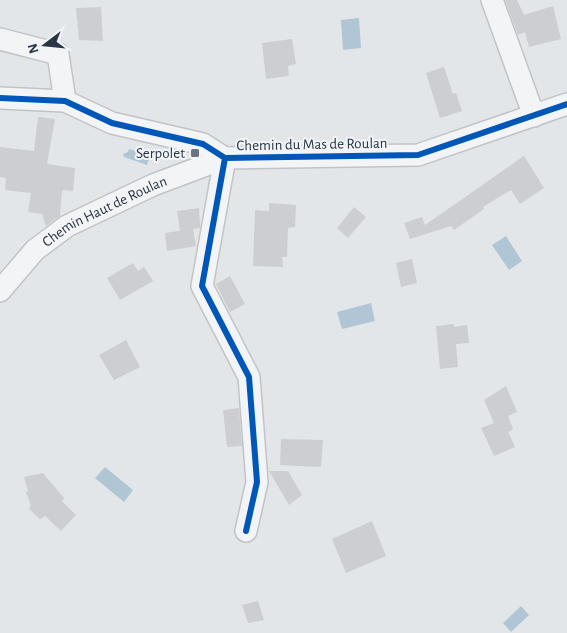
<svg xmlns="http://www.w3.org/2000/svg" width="567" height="633" font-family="'Alegreya Sans',sans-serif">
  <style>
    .water { fill: #b1c6d5 }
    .building { fill: #ccced1 }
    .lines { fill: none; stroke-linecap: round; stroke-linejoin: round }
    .street-casing { stroke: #c1c4c7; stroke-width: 24 }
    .street { stroke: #f3f4f6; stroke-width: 21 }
    .cycleway-casing { stroke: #f1f5f8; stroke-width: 9 }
    .cycleway { stroke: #0057b8; stroke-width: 6 }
    .poi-dot { fill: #6a737e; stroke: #f1f5f8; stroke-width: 2 }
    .labels { text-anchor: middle; stroke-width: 4; stroke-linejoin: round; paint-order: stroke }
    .street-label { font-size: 15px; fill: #293544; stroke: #f1f5f8 }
    .poi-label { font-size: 15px; fill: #293544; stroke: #f1f5f8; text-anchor: end }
  </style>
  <rect width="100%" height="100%" fill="#e3e6e9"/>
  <!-- water -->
  <path class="water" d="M359,18l2,30 -18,2 -2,-30z
    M129,149l21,6 -3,10 -23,-8 -1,-3 5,-2z
    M506,236l16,25 -13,9 -17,-25z
    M371,303l4,18 -33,8 -5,-17z
    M105,467l28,23 -9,12 -29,-24z
    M521,606l8,9 -18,17 -8,-9z"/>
  <!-- building -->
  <path class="building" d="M505,0h12l7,15 29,-9 8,33 -32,8 -4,-15 -7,3z
    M101,7l2,34 -24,-1 -3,-32z
    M292,39l4,25 -8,2 1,10 -23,3 -4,-36z
    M444,67l9,27 3,-1 6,18 -22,7 -14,-45z
    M38,117l17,2 -8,45 28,4 -2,23 -11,-1 -2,26 -14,10 -4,-12 -14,-2 3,-19 -26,-3 1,-12 -6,-1v-30l34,4z
    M524,156l20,32 -24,16 -9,-14 -28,17 1,2 -30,21 -3,-4 -41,13 -6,-16 18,-6 3,8z
    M269,203l27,2 -1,22 -7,1 -1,29h-5l1,10 -30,-1 2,-56 14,1z
    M354,207l12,10 -18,21 -11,-10z
    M199,208l1,20 -7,1 3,17 -29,5 -2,-18 20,-3 -5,1 -3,-20z
    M412,259l5,24 -16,4 -5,-24z
    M133,263l5,8 6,-4 9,14 -33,19 -13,-22z
    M230,276l15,28 -15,8 -14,-28z
    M454,324v3l13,-2 2,18 -13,1 2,23 -18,2 -4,-43z
    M126,340l14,27 -26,13 -15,-25z
    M506,386l11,26 -9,4 5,13 -5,3 7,15 -21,9 -13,-28 13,-5 -10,-23z
    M239,408l3,38 -15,1 -4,-37z
    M281,439l42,1 -2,27 -41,-2z
    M269,471h19l14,24 -13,10z
    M43,473l21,25 -2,3 14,14 -15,16 -16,-15 -5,3 -11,-10 2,-3 -5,-14 2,-1 -4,-14z
    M372,521l14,35 -40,17 -14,-34z
    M258,601l6,19 -16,3 -6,-18z"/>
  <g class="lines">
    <defs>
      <g id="street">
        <path d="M492,0l42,116"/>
        <path d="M0,39l58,15 7,47"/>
        <path d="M0,98l65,3 47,22 91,21 22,14 193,-3 149,-51"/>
        <path d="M225,158l-23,128 47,91 8,105 -11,49"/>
        <path id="s1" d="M0,291l35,-41 32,-24 86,-41 72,-27"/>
      </g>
    </defs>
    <!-- street casing -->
    <use href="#street" class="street-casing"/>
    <!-- street -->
    <use href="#street" class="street"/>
    <defs>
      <path id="cycleway" d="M0,98l65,3 47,22 91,21 22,14 193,-3 149,-51
        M225,158l-23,128 47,91 8,105 -11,49"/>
    </defs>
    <!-- cycleway casing -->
    <use href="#cycleway" class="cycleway-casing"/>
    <!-- cycleway -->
    <use href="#cycleway" class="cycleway"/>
  </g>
  <!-- markers -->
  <rect class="poi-dot" x="190" y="148" width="10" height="10" rx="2.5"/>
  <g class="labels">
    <!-- street labels -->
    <g class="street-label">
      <text transform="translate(312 144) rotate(-1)" y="5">Chemin du Mas de Roulan</text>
      <text dy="5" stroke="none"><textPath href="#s1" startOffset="134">Chemin Haut de Roulan</textPath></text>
    </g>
    <!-- poi labels -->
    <g class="poi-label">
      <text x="185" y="158">Serpolet</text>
    </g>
  </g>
  <!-- north arrow -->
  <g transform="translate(45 45) rotate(254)" stroke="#f1f5f8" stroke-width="4" paint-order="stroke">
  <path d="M0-4L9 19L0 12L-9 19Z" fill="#293544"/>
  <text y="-8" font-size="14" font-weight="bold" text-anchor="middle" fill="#293544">N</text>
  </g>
</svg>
